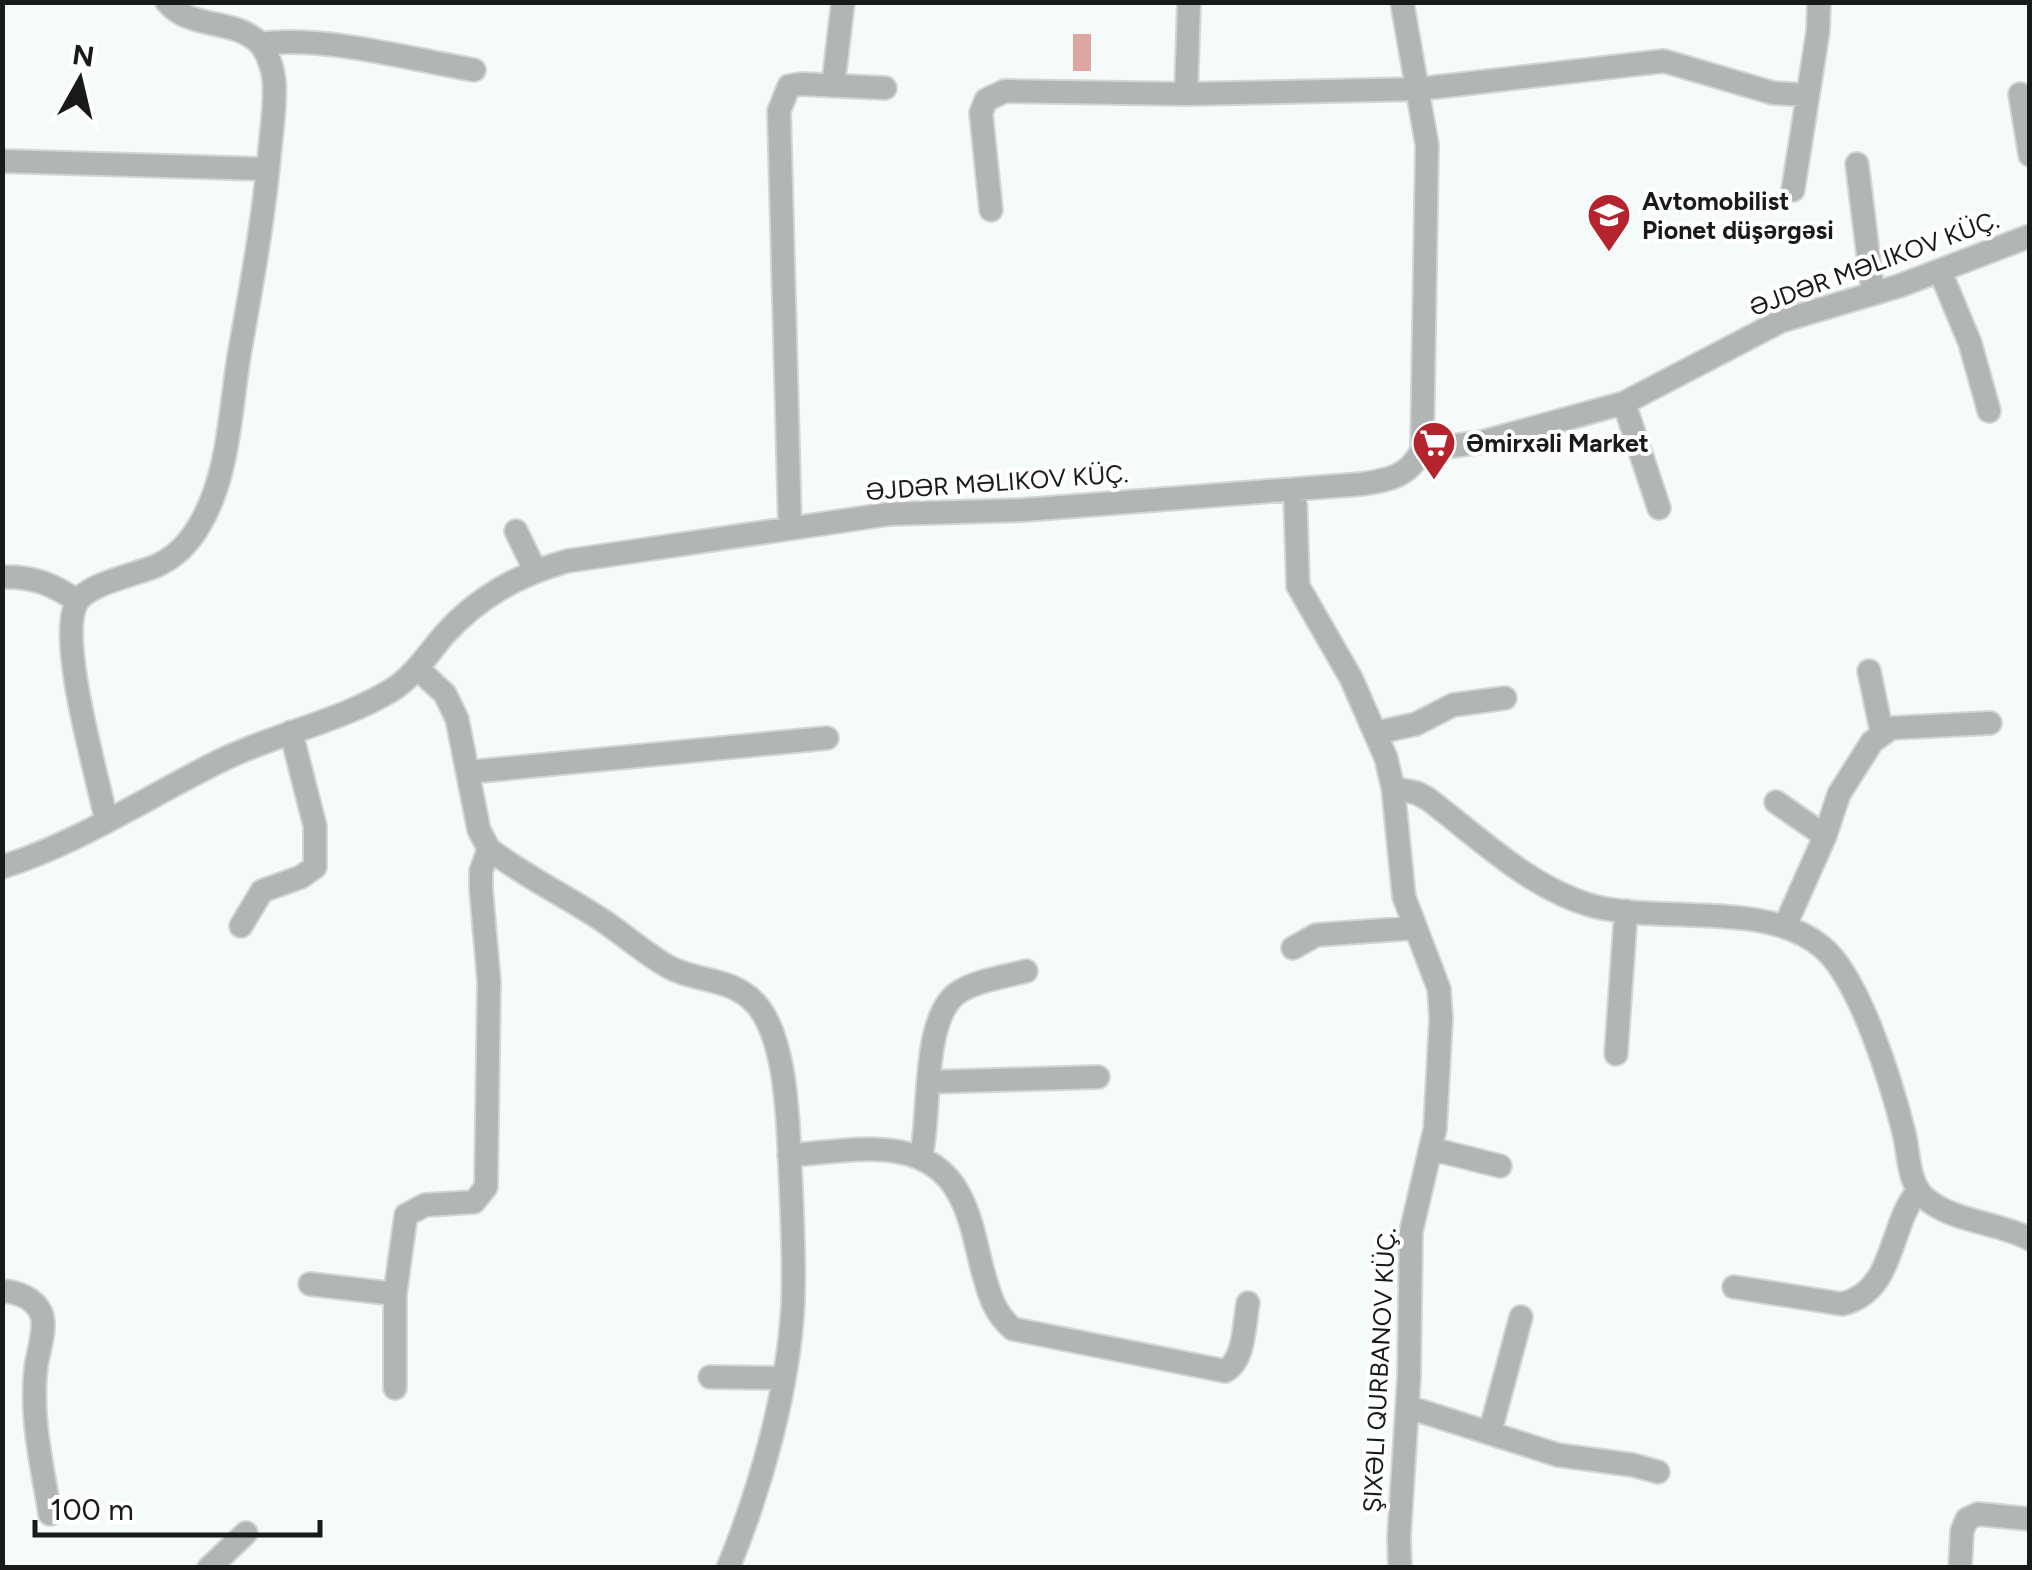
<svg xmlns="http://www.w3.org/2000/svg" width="2032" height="1570" font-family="Figtree,sans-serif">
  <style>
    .water { fill: #dea6a2 }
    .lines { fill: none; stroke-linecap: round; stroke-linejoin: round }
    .minor-casing { stroke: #d1d7d6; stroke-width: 26 }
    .minor { stroke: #b2b5b5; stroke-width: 22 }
    .labels { text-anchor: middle; stroke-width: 8; stroke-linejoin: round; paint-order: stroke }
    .poi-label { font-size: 25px; font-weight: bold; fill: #191b1b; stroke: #fff; text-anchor: start }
    .street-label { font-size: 25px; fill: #191b1b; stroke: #fff }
  </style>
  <rect width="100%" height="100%" fill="#f4fbfa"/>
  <!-- water -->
  <path class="water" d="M1073,34h18v37h-18z"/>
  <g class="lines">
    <defs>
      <path id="minor" d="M260,44c64,-9 149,15 214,26
        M833,86l10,-84
        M1186,94l3,-92
        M2020,94l10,61
        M2,161l266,8
        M1857,164l16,130
        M1793,190l25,-159 1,-29
        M991,210l-10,-97 5,-13 19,-9 181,3 233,-5 245,-28 109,32 34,2
        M1940,271l30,72 19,68
        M1624,403l35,105
        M1422,450l60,-8 142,-39 157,-82 118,-35 131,-50
        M1295,489l3,97 53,92 35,80 7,30 11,109 35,92 2,29 -6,111 -24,103 -2,145 -10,160 1,31
        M790,528l-11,-417 10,-25 12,-2 84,4
        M516,531l19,39
        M2,577c30,-1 51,7 75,24
        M417,668l28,26 12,25 22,111 10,19c34,26 73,45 110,69 23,15 44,34 68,48 29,17 64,10 89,38 27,30 31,99 33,139 2,52 6,107 4,159 -4,86 -32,186 -65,266
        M1869,671l13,62
        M1375,733l41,-9 37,-19 52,-7
        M469,772l358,-34
        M1393,788l24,5 11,6c50,38 103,90 165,107 69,18 173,-6 229,41 38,31 70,138 82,186 5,20 4,50 20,64 27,25 74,25 106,42
        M1776,802l49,34
        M106,819c-9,-45 -48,-177 -30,-215 9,-20 59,-29 80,-38 18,-8 33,-23 43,-40 31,-51 31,-119 41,-176 12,-67 24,-134 30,-202 2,-22 6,-45 4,-68 -1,-11 -6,-26 -13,-35 -24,-28 -70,-14 -94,-43
        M2,867c77,-24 148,-72 220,-107 55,-27 117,-38 170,-70 22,-14 36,-36 52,-55 34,-38 74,-60 123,-74l322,-47 134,-4 339,-26c28,-4 47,-8 60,-34l5,-305 -25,-143
        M241,926l21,-35 39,-14 14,-10v-41l-24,-94
        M1785,926l40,-90 14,-42 33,-52 19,-14 99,-5
        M1293,948l23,-13 97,-7
        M1616,1054l10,-143
        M929,1082l169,-5
        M1432,1149l68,17
        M789,1155c58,-3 136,-24 170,39 12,22 17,50 23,74 7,25 11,44 31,61l212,42c20,-11 19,-47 23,-68
        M921,1156c10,-41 0,-140 38,-164 19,-12 45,-15 67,-21
        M310,1284l85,10
        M1734,1287l108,17c54,-13 46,-78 76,-113
        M2,1291c16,1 32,7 39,22 6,14 -3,39 -5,54 -6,50 6,98 14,147
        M710,1377l73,1
        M395,1388v-94l11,-79 19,-10 49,-3 12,-15 3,-205 -8,-93v-18l8,-22
        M1408,1407l150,48 75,10 25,7
        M1490,1432l31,-115
        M209,1568l37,-35
        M1960,1568l2,-37 5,-12 11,-5 52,5"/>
    </defs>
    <!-- minor casing -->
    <use href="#minor" class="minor-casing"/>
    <!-- minor -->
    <use href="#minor" class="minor"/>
  </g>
  <!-- icons -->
  <defs>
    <symbol id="school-pin" viewBox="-11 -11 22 30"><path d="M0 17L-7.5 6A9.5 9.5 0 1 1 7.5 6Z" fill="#b5242e" stroke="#fff"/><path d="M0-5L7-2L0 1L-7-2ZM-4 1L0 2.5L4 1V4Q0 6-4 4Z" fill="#fff"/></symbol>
    <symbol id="supermarket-pin" viewBox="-11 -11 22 30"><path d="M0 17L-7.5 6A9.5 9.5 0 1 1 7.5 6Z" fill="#b5242e" stroke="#fff"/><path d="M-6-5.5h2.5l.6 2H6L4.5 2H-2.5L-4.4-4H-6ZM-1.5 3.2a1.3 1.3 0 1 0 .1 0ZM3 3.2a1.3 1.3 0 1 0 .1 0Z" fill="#fff"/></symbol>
  </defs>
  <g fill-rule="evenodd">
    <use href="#school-pin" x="1584" y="190" width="50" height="68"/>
    <use href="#supermarket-pin" x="1409" y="418" width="50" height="68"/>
  </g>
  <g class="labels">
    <!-- poi labels -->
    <g class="poi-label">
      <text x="1642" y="210">Avtomobilist<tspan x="1642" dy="29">Pionet düşərgəsi</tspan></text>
      <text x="1466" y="452">Əmirxəli Market</text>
    </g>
    <!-- street labels -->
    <g class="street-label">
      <text transform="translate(1874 263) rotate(-20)" y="9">ƏJDƏR MƏLIKOV KÜÇ.</text>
      <text transform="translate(997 482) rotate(-4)" y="9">ƏJDƏR MƏLIKOV KÜÇ.</text>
      <text transform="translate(1379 1370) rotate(-87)" y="9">ŞIXƏLI QURBANOV KÜÇ.</text>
    </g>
  </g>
  <!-- border -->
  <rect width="2032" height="1570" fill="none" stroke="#191b1b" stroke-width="10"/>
  <!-- north arrow -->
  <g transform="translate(80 80) rotate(8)" stroke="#ffffff" stroke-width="8" paint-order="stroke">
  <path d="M0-8L18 38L0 25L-18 38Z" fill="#191b1b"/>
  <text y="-15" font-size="28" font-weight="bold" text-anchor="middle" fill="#191b1b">N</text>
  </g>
  <!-- scale -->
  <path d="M35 1520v15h285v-15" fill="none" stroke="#191b1b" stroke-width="5"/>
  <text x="50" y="1520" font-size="30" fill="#191b1b" stroke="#ffffff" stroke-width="8" paint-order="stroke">100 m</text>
</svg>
